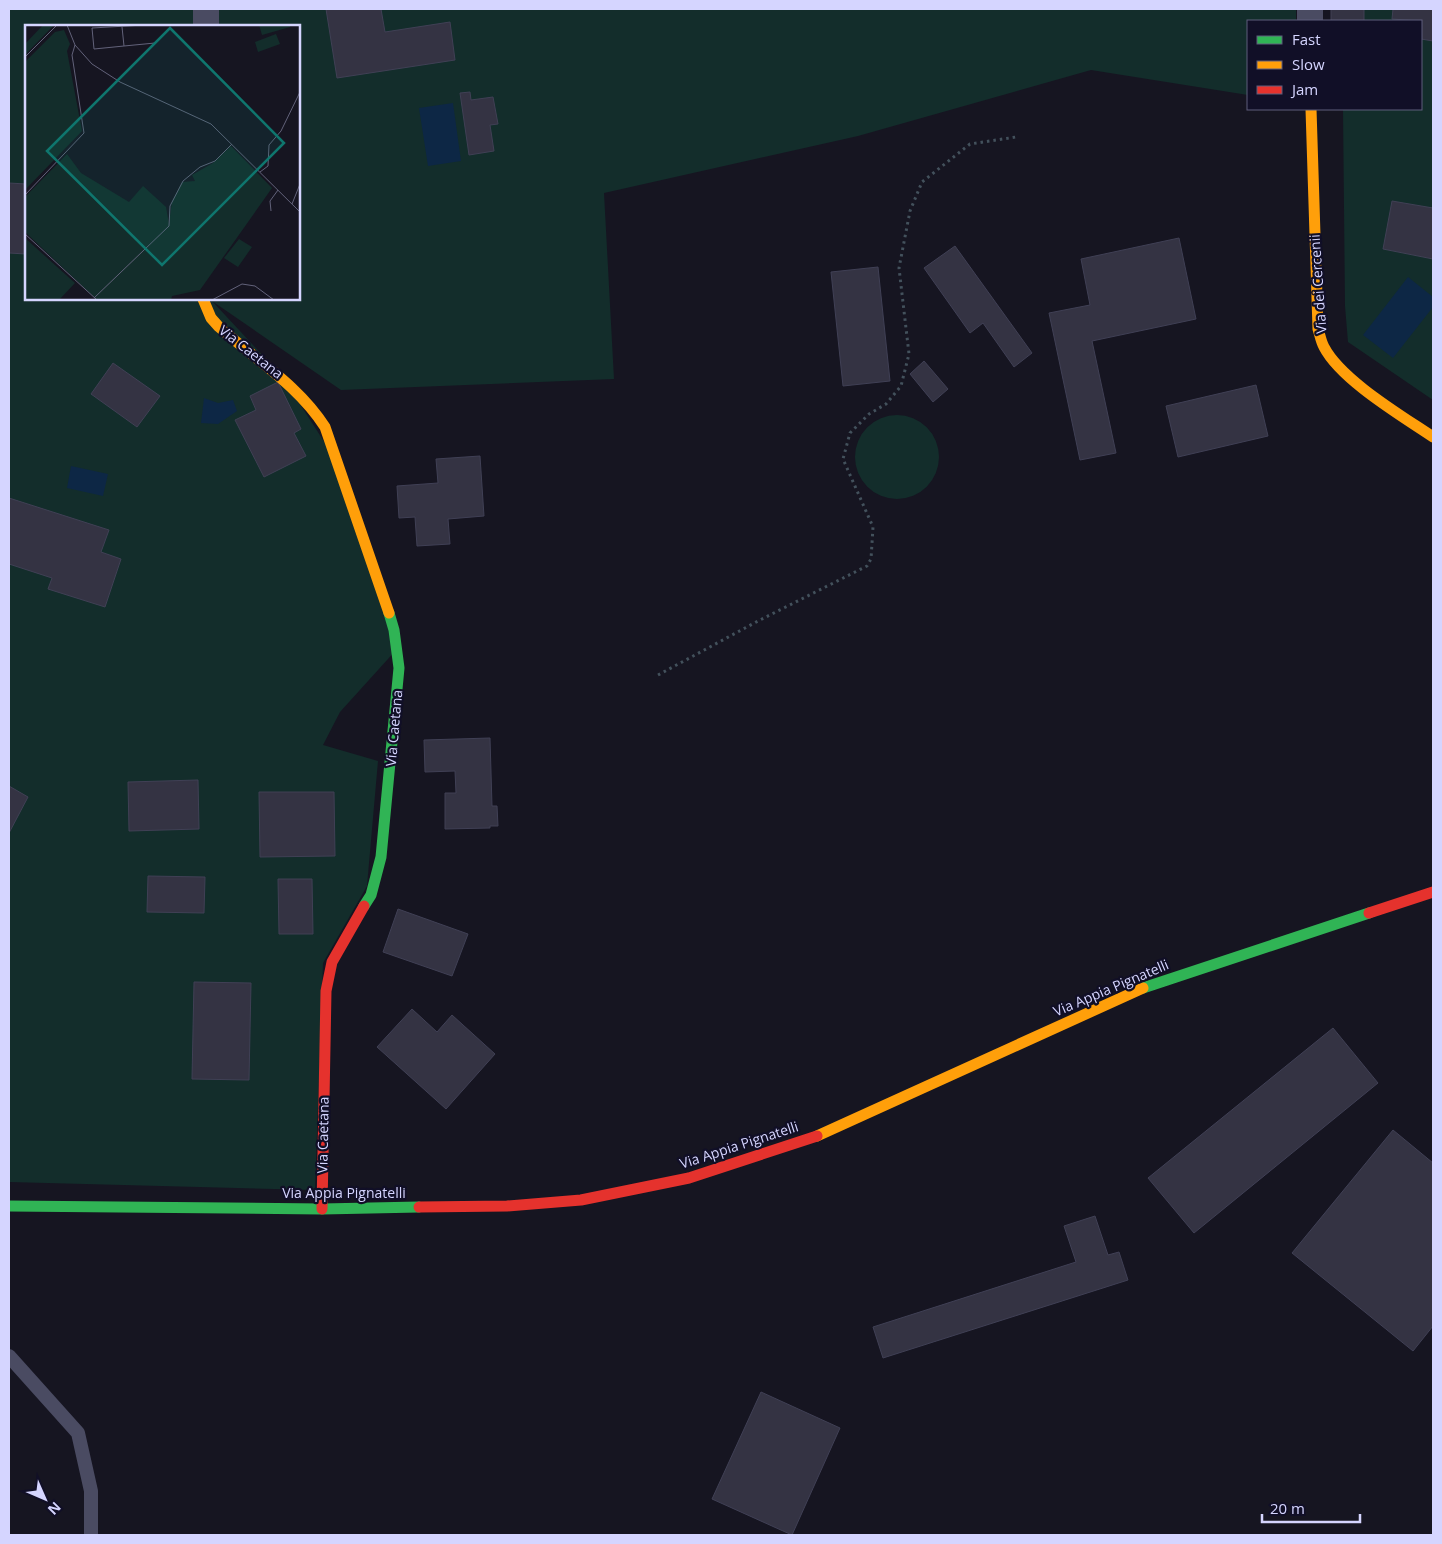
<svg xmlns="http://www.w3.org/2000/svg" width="1442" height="1544" font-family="'Open Sans',sans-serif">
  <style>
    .green { fill: #132d2b; fill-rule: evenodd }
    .water { fill: #0d2745 }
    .building { fill: #343343; stroke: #404055 }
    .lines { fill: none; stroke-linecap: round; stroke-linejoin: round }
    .path { stroke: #43515c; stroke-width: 3; stroke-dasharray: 2.5 4; stroke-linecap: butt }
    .lane { stroke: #4a4b62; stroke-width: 14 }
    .street { stroke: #4a4b62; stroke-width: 26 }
    .fast { stroke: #30b455; stroke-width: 11 }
    .slow { stroke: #ff9f0a; stroke-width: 11 }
    .jam { stroke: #e5322d; stroke-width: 11 }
    .labels { text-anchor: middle; stroke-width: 4.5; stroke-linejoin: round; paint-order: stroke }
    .street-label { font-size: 14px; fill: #d5d5ff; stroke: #110f27 }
    .inset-road { fill: none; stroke: #62627a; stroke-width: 1 }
    .view { fill: #0f766e; fill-opacity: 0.15; stroke: #0f766e; stroke-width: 2.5 }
    .inset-edge { fill: none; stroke: #d5d5ff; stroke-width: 2.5 }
  </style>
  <rect width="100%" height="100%" fill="#161521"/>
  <!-- green -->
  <path class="green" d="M9,9h1287v12h-48v74l-157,-25 -233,66 -254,57 10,186 -273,11 -129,-89 70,75 57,89 58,184 -57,63 -17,33 55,16 -11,125 -44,77 -8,227 -306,-8zM26,26h273v273h-273z
    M1342,9h91v391l-85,-58 -3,-36 -2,-197h78v-88h-79z
    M855 457a42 42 0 1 1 84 0a42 42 0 1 1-84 0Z"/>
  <!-- water -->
  <path class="water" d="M453,103l8,58 -33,5 -9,-58z
    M1408,277l25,20v10l-40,51 -30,-23z
    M204,398l14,5 15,-3 4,11 -19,13 -17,-1z
    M71,466l37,8 -5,22 -36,-8z"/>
  <!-- building -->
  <path class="building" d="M326,9h55l4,23 65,-10 5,38 -118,18z
    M1331,9h33v12h-33z
    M1393,9h40v32l-12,-2v-18l-29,-2z
    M470,92l1,8 22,-3 5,27 -8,1 4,26 -25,4 -9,-62z
    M9,183l17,1v70l-17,-1z
    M1392,201l41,7v51l-50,-10z
    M1179,238l17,81 -104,22 24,112 -36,7 -31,-147 41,-8 -9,-46z
    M955,246l77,107 -18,14 -31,-44 -13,10 -46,-65z
    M878,267l12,114 -47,5 -12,-114z
    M924,361l24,28 -15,13 -23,-28z
    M113,363l47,33 -23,31 -46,-33z
    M278,382l23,47 -7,4 12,23 -42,21 -29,-57 21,-10 -6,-14z
    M1256,385l12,51 -90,21 -12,-51z
    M480,456l4,60 -36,3 2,25 -33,2 -2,-29 -16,1 -2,-32 41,-3 -2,-24z
    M9,498l100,32 -8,22 20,7 -16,48 -57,-18 4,-11 -43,-14z
    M490,738l2,68h5l1,20h-8v2l-45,1v-36h11l-1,-22 -30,1 -1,-32z
    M198,780l1,49 -70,2 -1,-49z
    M9,786l19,11 -19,36z
    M259,792h75l1,64 -75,1z
    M148,876l57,1 -1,36 -57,-1z
    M278,879h34l1,55h-34z
    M398,909l70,25 -16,42 -69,-24z
    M194,982l57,1 -2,97 -57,-1z
    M412,1009l25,23 15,-17 43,39 -49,55 -69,-62z
    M1333,1028l45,55 -184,150 -46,-55z
    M1393,1130l40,33v163l-20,25 -121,-98z
    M1095,1216l13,39 11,-3 9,28 -245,78 -10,-31 203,-65 -12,-36z
    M761,1392l79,36 -48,107 -80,-36z"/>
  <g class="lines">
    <!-- path -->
    <path class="path" d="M658,675l100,-54 109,-55 4,-7 2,-32 -30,-68 7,-26 19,-19 17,-10 15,-18 8,-32 -10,-86 11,-57 12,-29 48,-38 46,-7"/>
    <!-- lane -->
    <path class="lane" d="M9,1356l69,77 13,58v44"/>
    <!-- street -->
    <path class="street" d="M1310,9v12
      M206,26v-17"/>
    <!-- fast -->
    <path class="fast" d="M364,906l7,-11 10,-38 18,-189 -5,-38 -5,-17
      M1143,988l226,-75
      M9,1206l313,3 97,-2"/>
    <!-- slow -->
    <path class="slow" d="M1311,109l7,220c2,6 3,13 6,18 17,33 78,69 109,90
      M203,299l8,19 8,9c37,33 79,58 106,100l64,186
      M817,1136l326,-148"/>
    <!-- jam -->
    <path class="jam" d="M1369,913l64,-21
      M419,1207l88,-1 74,-6 108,-22 128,-42
      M322,1209l4,-218 6,-29 32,-56"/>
  </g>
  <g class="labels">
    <!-- street labels -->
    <g class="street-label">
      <text transform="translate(1318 284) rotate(-94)" y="5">Via dei Cercenii</text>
      <text transform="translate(251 352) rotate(38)" y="5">Via Caetana</text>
      <text transform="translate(394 728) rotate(-85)" y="5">Via Caetana</text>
      <text transform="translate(1111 988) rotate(-23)" y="5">Via Appia Pignatelli</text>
      <text transform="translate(323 1135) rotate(-89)" y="5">Via Caetana</text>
      <text transform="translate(739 1145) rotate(-18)" y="5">Via Appia Pignatelli</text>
      <text x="344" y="1198">Via Appia Pignatelli</text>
    </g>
  </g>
  <!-- overview -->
  <g transform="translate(25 25)">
    <rect width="275" height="275" fill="#161521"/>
    <path d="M18,0h11l-29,30v-11zM234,0h31v2l-28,8zM39,5l6,14 -3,7 15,80 -57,59v-128l30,-30zM251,9l4,10 -22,8 -3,-10zM206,121l41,42 -72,102 -28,6 -1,4h-74l-72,-68v-35l42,-43 14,19 48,29 14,-16 23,21 3,17 3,-23 10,-19 13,-1 -3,-6 21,-12zM0,213l50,45 -16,17h-34zM214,214l13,8 -14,20 -14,-9z" fill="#132d2b"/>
    <path class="inset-road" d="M42,0l8,20 17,19 28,18 91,42 89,88M97,2l2,19 31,-3M99,21l-30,3 -2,-21 52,-3M0,32l32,-32M275,133v22M235,147l8,-6 1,-21 12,-14 19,-39M0,170l59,-62 -12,-78 3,-10M267,179l8,-20M246,186l-1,-10 8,-11M0,209l72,66M69,273l75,-72 1,-20 13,-25 17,-14 15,-6 17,-17M187,275l30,-16 13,2 19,14"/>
    <path class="view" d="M145,3l114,115 -122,122 -115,-114z"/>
    <rect width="275" height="275" class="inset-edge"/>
  </g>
  <!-- border -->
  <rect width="1442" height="1544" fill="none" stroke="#d5d5ff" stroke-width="20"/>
  <!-- legend -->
  <rect x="1247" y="20" width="175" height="90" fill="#110f27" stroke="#5f5e7d"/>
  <rect x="1257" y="36" width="25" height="8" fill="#30b455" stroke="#5f5e7d"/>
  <text x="1292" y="45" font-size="15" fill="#d5d5ff">Fast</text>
  <rect x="1257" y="61" width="25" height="8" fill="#ff9f0a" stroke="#5f5e7d"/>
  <text x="1292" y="70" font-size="15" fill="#d5d5ff">Slow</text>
  <rect x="1257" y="86" width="25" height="8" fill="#e5322d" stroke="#5f5e7d"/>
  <text x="1292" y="95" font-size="15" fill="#d5d5ff">Jam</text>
  <!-- north arrow -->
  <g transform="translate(45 1499) rotate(135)" stroke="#110f27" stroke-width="4" paint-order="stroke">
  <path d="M0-4L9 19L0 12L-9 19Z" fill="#d5d5ff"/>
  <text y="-8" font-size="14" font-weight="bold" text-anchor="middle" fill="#d5d5ff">N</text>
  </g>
  <!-- scale -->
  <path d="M1262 1514v8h98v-8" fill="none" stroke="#d5d5ff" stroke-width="2.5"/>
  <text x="1270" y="1514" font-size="15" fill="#d5d5ff" stroke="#110f27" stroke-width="4" paint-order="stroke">20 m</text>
</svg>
